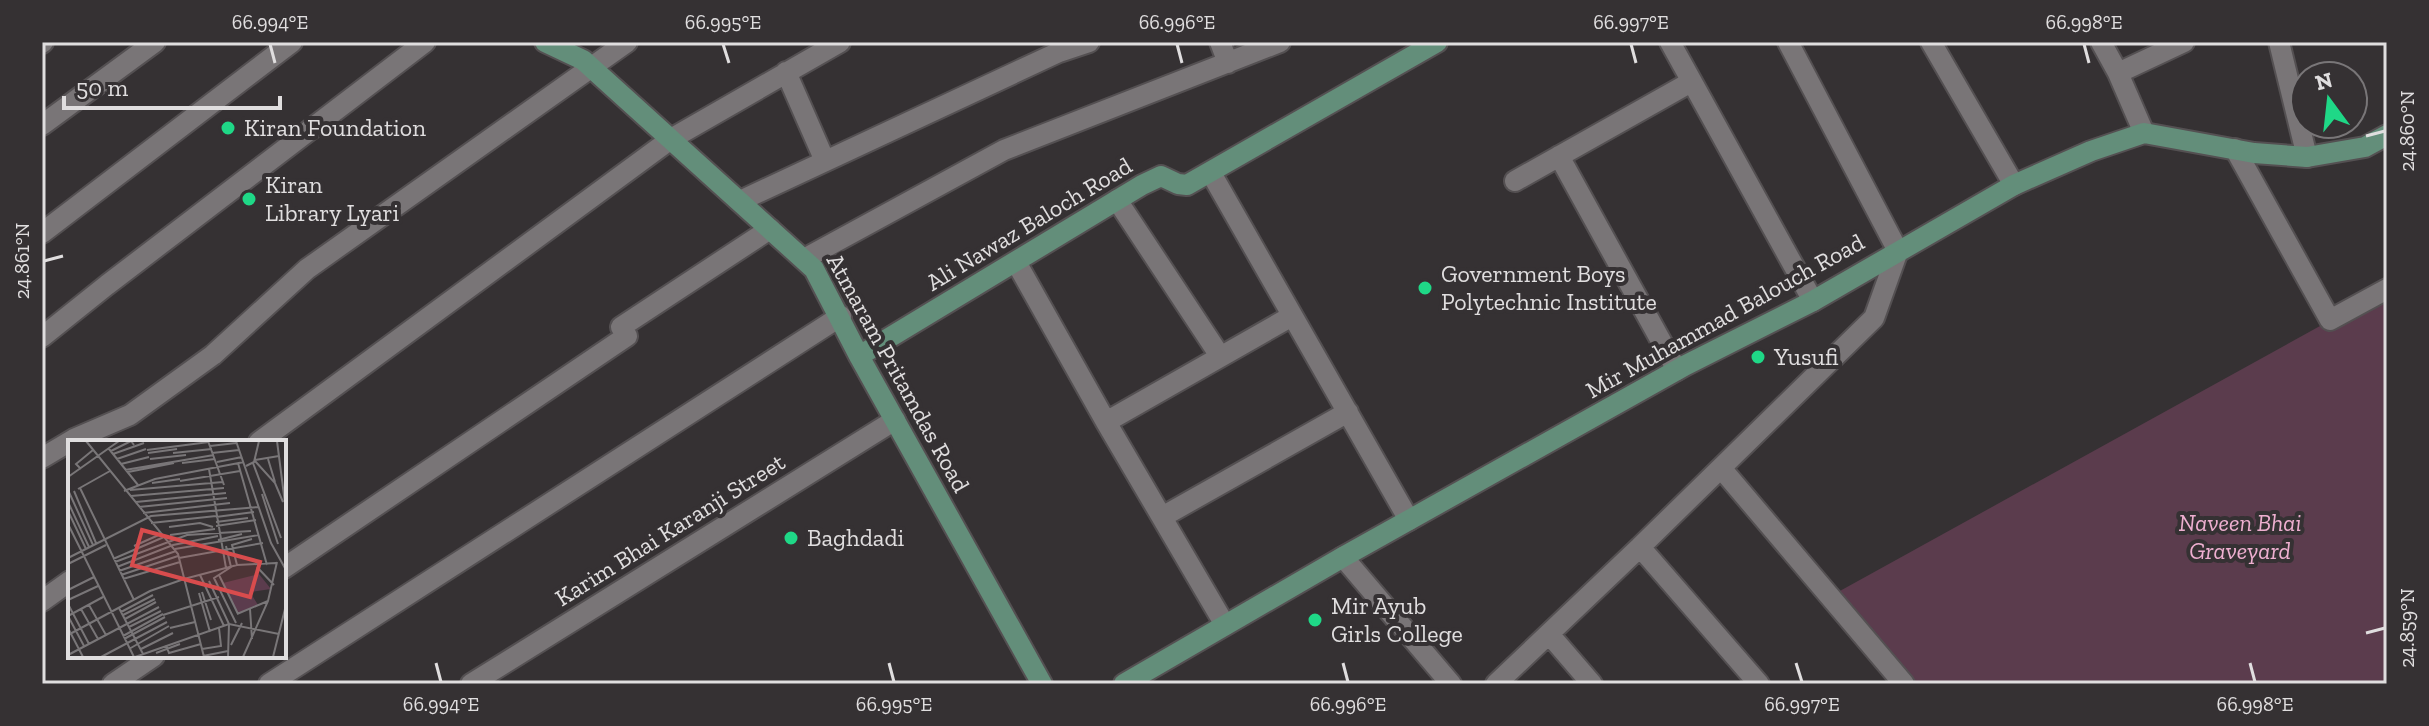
<svg xmlns="http://www.w3.org/2000/svg" width="2429" height="726" font-family="'Zilla Slab',serif">
  <style>
    .green { fill: #5b3c4d }
    .lines { fill: none; stroke-linecap: round; stroke-linejoin: round }
    .street-casing { stroke: #545052; stroke-width: 24 }
    .secondary-casing { stroke: #545052; stroke-width: 24 }
    .street { stroke: #797577; stroke-width: 20 }
    .secondary { stroke: #638e7a; stroke-width: 20 }
    .ticks { fill: none; stroke: #e0dedf; stroke-width: 3 }
    .poi-dot { fill: #1fd887; stroke: #353133; stroke-width: 3 }
    .labels { text-anchor: middle; stroke-width: 8; stroke-linejoin: round; paint-order: stroke }
    .poi-label { font-size: 24px; fill: #e0dedf; stroke: #353133; text-anchor: start }
    .street-label { font-size: 24px; fill: #e0dedf; stroke: #353133 }
    .park-label { font-size: 24px; font-style: italic; fill: #eeafd0; stroke: #353133 }
    .inset-road { fill: none; stroke: #797678; stroke-width: 2 }
    .view { fill: #d84c4d; fill-opacity: 0.15; stroke: #d84c4d; stroke-width: 4 }
    .inset-edge { fill: none; stroke: #e0dedf; stroke-width: 4 }
    .neatline { fill: none; stroke: #e0dedf; stroke-width: 3 }
    .ticks-label { font-size: 20px; text-anchor: middle; fill: #e0dedf }
  </style>
  <rect width="100%" height="100%" fill="#353133"/>
  <!-- green -->
  <path class="green" d="M2387,289v395h-473l-76,-92z"/>
  <g class="lines">
    <defs>
      <path id="street" d="M1220,42l8,21
        M1670,42l143,259
        M1931,42l83,143
        M2101,42l17,31 26,60
        M2279,42l28,115
        M42,43l1,-1
        M786,72l39,89
        M2118,73l66,-31
        M42,125l113,-83
        M2235,149l95,171 57,-31
        M1559,156l118,214
        M1211,173l198,347
        M1515,181l176,-99
        M1117,200l103,156
        M740,201l319,-149 30,-10
        M42,233l250,-191
        M804,259l200,-109 276,-108
        M1016,262l90,160 119,203
        M42,337l65,-52 318,-243
        M1106,422l186,-106
        M259,442l412,-303 169,-97
        M42,458l32,-19 56,-24 83,-60 94,-86 320,-227
        M1721,468l183,216
        M1162,517l186,-105
        M1343,557l108,127
        M284,568l343,-232 -6,-9 149,-98
        M42,601l28,-20
        M1549,634l43,50
        M113,684l41,-28
        M269,684l572,-368
        M471,684l424,-264
        M1496,684l144,-137
        M1759,684l-119,-137 234,-229 24,-67 -110,-209"/>
      <path id="secondary" d="M545,42l38,18 231,209 45,87 183,328
        M859,356l283,-171 19,-9 17,8 9,1 250,-143
        M1124,684l219,-127 343,-192 127,-64 201,-116 77,-34 53,-18 110,20 53,4 58,-10 22,-12"/>
    </defs>
    <!-- street casing -->
    <use href="#street" class="street-casing"/>
    <!-- secondary casing -->
    <use href="#secondary" class="secondary-casing"/>
    <!-- street -->
    <use href="#street" class="street"/>
    <!-- secondary -->
    <use href="#secondary" class="secondary"/>
  </g>
  <!-- ticks -->
  <path class="ticks" d="M270,44l5,19M723,44l6,19M1177,44l5,19M1631,44l5,19M2084,44l5,19M2366,136l19,-5M44,261l19,-5M2366,633l19,-5M436,663l5,19M889,663l5,19M1343,663l5,19M1796,663l6,19M2250,663l5,19"/>
  <!-- markers -->
  <g class="poi-dot">
    <circle cx="228" cy="128" r="8"/>
    <circle cx="249" cy="199" r="8"/>
    <circle cx="1425" cy="288" r="8"/>
    <circle cx="1758" cy="357" r="8"/>
    <circle cx="791" cy="538" r="8"/>
    <circle cx="1315" cy="620" r="8"/>
  </g>
  <g class="labels">
    <!-- poi labels -->
    <g class="poi-label">
      <text x="244" y="136">Kiran Foundation</text>
      <text x="265" y="193">Kiran<tspan x="265" dy="28">Library Lyari</tspan></text>
      <text x="1441" y="282">Government Boys<tspan x="1441" dy="28">Polytechnic Institute</tspan></text>
      <text x="1774" y="365">Yusufi</text>
      <text x="807" y="546">Baghdadi</text>
      <text x="1331" y="614">Mir Ayub<tspan x="1331" dy="28">Girls College</tspan></text>
    </g>
    <!-- street labels -->
    <g class="street-label">
      <text transform="translate(1029 224) rotate(-31)" y="8">Ali Nawaz Baloch Road</text>
      <text transform="translate(1725 316) rotate(-29)" y="8">Mir Muhammad Balouch Road</text>
      <text transform="translate(898 373) rotate(61)" y="8">Atmaram Pritamdas Road</text>
      <text transform="translate(670 530) rotate(-32)" y="8">Karim Bhai Karanji Street</text>
    </g>
    <!-- park labels -->
    <g class="park-label">
      <text x="2240" y="531">Naveen Bhai<tspan x="2240" dy="28">Graveyard</tspan></text>
    </g>
  </g>
  <!-- overview -->
  <g transform="translate(68 440)">
    <rect width="218" height="218" fill="#353133"/>
    <path d="M191,134l12,15 -21,3 8,13 -20,9 -15,-31z" fill="#5b3c4d"/>
    <path class="inset-road" d="M18,1l92,113 26,103M140,1l16,44M168,1l35,102 15,27M209,1l9,70M142,6l26,-3M41,9l29,36M79,10l62,-8M43,11l20,-10 3,4M80,13l29,-4M105,13l39,-4M144,13l27,-3M45,14l31,-11M49,19l29,-10M82,19l36,-4M200,19l7,23M187,20l24,-4M187,21l20,22 8,19M149,22l25,-5M114,23l33,-4M170,23l29,102M185,23l28,75M53,24l28,-7M178,26l8,-4 5,-21M13,29l-5,-5 17,-14M141,29l17,99M57,30l89,-15M60,32l46,-9M0,37l51,-36M112,41l60,-10M84,43l28,-4M12,48l54,112M10,49l32,-18M0,50l25,55M62,50l93,-8M6,51l22,52M56,51l31,-12 89,-17M194,54l16,50M63,56l93,-8M0,62l21,45M68,62l90,-9M71,67l88,-9M0,71l18,38M75,73l87,-10M148,77l38,-5M148,82l32,-4M83,83l65,-7M0,84l66,133M148,86l40,-6M101,87l31,-4 13,4M102,95l45,-6M150,100l24,-6M66,106l27,-12M158,106l5,21 -17,11 22,45M107,109l84,-14M0,118l83,-42 107,-9M111,118l84,-15M45,119l51,-22M47,122l72,-27 64,-4M0,124l38,-19M169,125l-5,-20 20,-6M49,127l56,-22 45,-9M189,127l17,18M51,131l57,-20M53,135l57,-19M132,135l24,51M151,135l19,39M55,139l57,-17M141,141l20,43 -1,33M0,150l26,-13M134,152l9,28M131,153l11,39M0,160l30,-14M0,164l21,40M21,165l17,30M51,168l24,46M13,169l17,30M182,169l2,30M53,172l32,-17M169,174l31,-13M55,175l32,-16M95,175l56,-18M0,176l35,-19M0,176l16,30M57,179l31,-17M61,187l32,-16M0,188l15,29M102,188l25,-6M0,195l82,-44 34,-12 53,-14 39,-2M55,196l40,-22M56,199l41,-22M98,205l3,8 32,-9M163,205l11,-22M61,209l40,-23M73,209l32,-16M134,209l19,-3 -2,-18M88,213l24,-9M0,215l91,-48M33,217l66,-35M67,217l94,-33 50,10M130,217l30,-6M175,217l25,-56 9,-39M205,217l13,-52"/>
    <path class="view" d="M74,90l118,32 -10,35 -118,-32z"/>
    <rect width="218" height="218" class="inset-edge"/>
  </g>
  <!-- border -->
  <rect width="2429" height="726" fill="none" stroke="#353133" stroke-width="88"/>
  <!-- north arrow -->
  <g transform="translate(2329 100) rotate(345)"><circle r="38" fill="#353133" stroke="#797678" stroke-width="2"/>
  <path d="M0-6L14 30L0 20L-14 30Z" fill="#1fd887"/>
  <text y="-12" font-size="22" font-weight="bold" text-anchor="middle" fill="#e0dedf">N</text>
  </g>
  <!-- scale -->
  <path d="M64 96v12h216v-12" fill="none" stroke="#e0dedf" stroke-width="4"/>
  <text x="76" y="96" font-size="24" fill="#e0dedf" stroke="#353133" stroke-width="6" paint-order="stroke">50 m</text>
  <rect x="44" y="44" width="2341" height="638" class="neatline"/>
  <g class="ticks-label">
    <text x="270" y="29">66.994°E</text>
    <text x="723" y="29">66.995°E</text>
    <text x="1177" y="29">66.996°E</text>
    <text x="1631" y="29">66.997°E</text>
    <text x="2084" y="29">66.998°E</text>
    <text transform="translate(2407 131) rotate(-90)" y="7">24.860°N</text>
    <text transform="translate(22 261) rotate(-90)" y="7">24.861°N</text>
    <text transform="translate(2407 628) rotate(-90)" y="7">24.859°N</text>
    <text x="441" y="711">66.994°E</text>
    <text x="894" y="711">66.995°E</text>
    <text x="1348" y="711">66.996°E</text>
    <text x="1802" y="711">66.997°E</text>
    <text x="2255" y="711">66.998°E</text>
  </g>
</svg>
